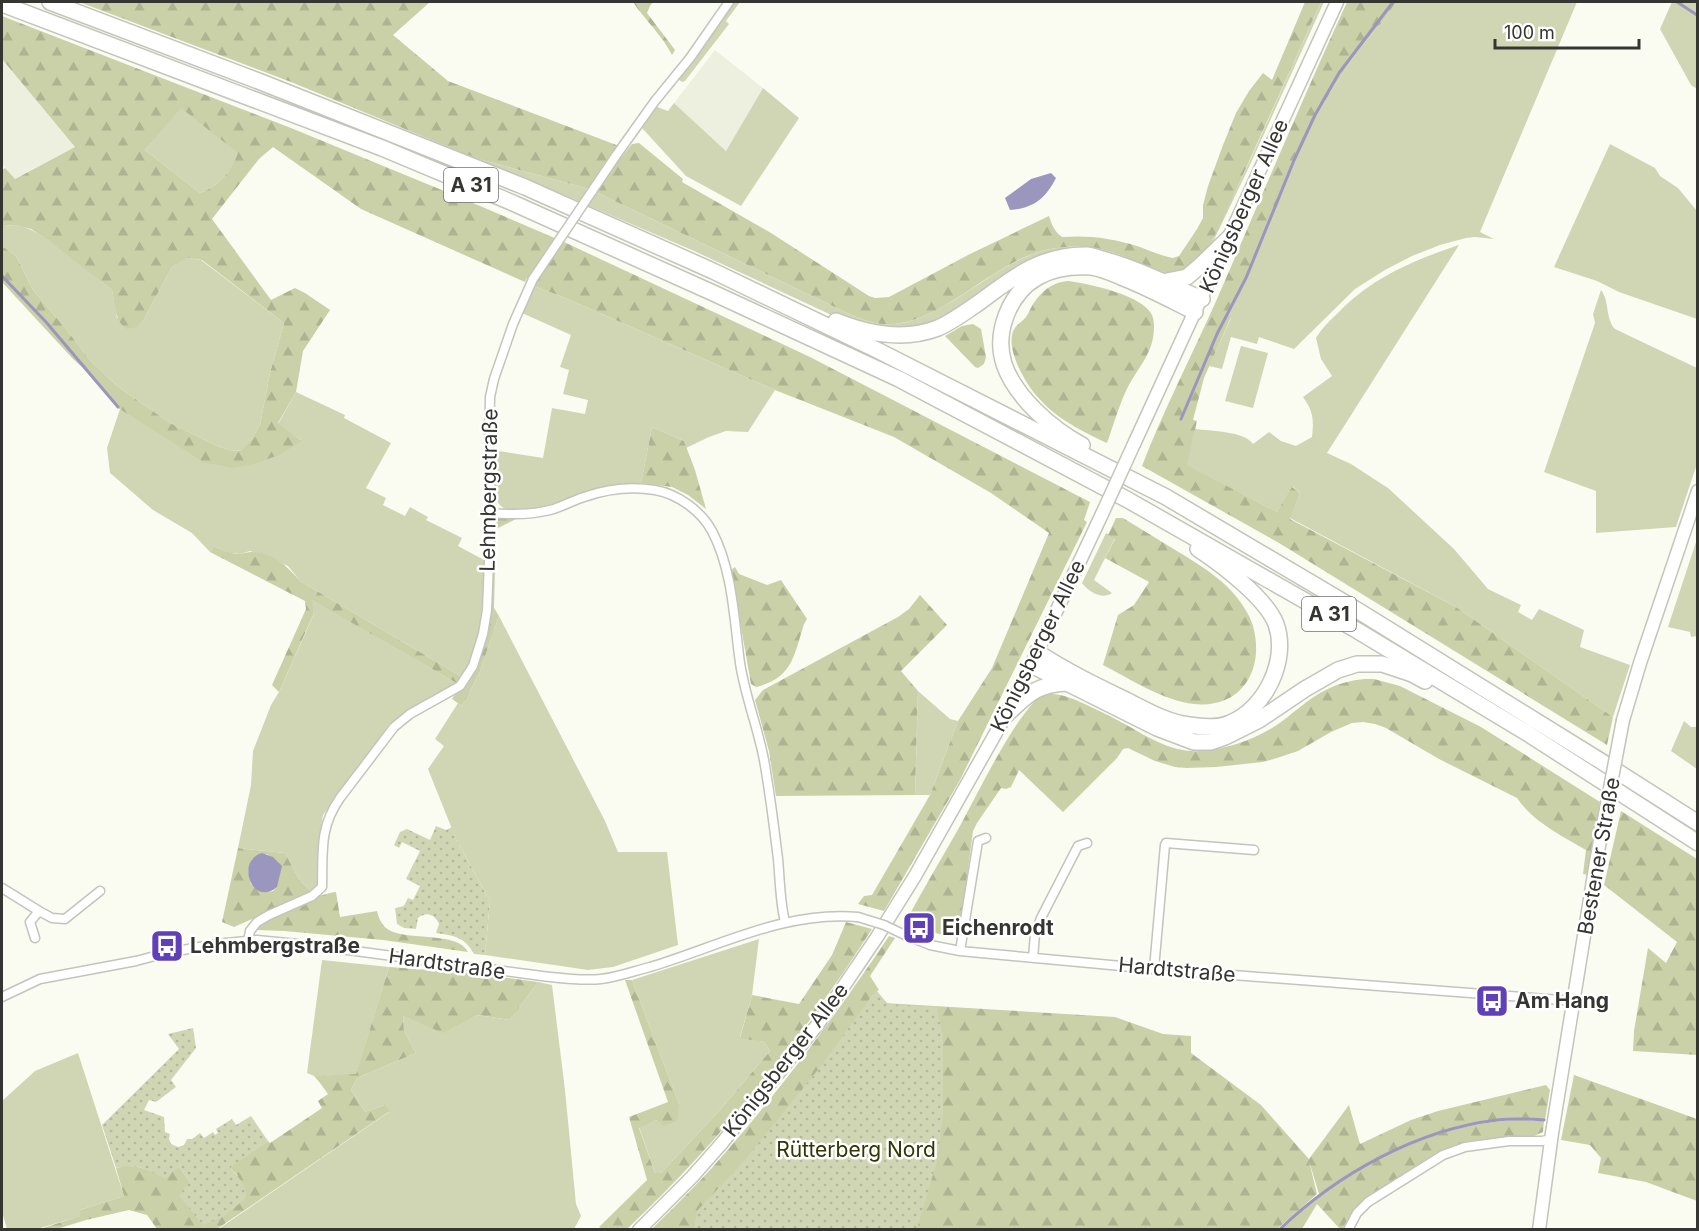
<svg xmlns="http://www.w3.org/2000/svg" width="1699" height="1231" font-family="Inter,sans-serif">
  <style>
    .built { fill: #edf0df }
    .grass { fill: #d0d6b4 }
    .forest { fill: url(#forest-firs); fill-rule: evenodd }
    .park { fill: url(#park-dots) }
    .water { fill: #9b96bd }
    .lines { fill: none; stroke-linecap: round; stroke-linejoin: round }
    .stream { stroke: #9b96bd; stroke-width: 3 }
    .street-casing { stroke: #c3c4bb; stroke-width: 11 }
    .secondary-casing { stroke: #c3c4bb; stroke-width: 15 }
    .highway-casing { stroke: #c3c4bb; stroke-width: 18 }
    .street { stroke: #fff; stroke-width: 8 }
    .secondary { stroke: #fff; stroke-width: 12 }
    .highway { stroke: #fff; stroke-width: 15 }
    .street-bridge-casing { stroke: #c3c4bb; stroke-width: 11; stroke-linecap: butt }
    .secondary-bridge-casing { stroke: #c3c4bb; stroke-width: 15; stroke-linecap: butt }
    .street-bridge { stroke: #fff; stroke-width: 8 }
    .secondary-bridge { stroke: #fff; stroke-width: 12 }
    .labels { text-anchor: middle; stroke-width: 5; stroke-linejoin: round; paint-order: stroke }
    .shield { fill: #fff; stroke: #727270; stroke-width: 1.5 }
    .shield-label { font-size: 20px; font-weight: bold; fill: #353632 }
    .street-label { font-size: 21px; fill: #353632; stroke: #fff }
    .poi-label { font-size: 21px; font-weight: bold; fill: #353632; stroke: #fff; text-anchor: start }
    .park-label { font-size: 21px; fill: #313604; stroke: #fff }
  </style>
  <defs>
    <pattern id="forest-firs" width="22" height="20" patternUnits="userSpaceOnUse" patternTransform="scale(1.5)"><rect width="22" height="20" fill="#cad1a8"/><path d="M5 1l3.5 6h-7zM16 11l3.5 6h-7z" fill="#aeb491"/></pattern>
    <pattern id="park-dots" width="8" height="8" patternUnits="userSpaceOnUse" patternTransform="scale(1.5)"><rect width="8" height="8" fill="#d0d6b4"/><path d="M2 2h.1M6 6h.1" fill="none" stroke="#b3b89b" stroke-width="1.8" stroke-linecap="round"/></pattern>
  </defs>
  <rect width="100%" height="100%" fill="#fafcf2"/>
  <!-- built -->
  <path class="built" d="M715,50l48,38 -37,63 -52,-48z
    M2,59l73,88 -61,32 -12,-15z"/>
  <!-- grass -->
  <path class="grass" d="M733,2h7l-14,19 3,3 -44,57 -3,1 -4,-3z
    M1321,2h3l-75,165 -36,75 -12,18 -30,17 -70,-24 -117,39 -47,30 -35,9 -62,-12 -146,-68 -107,-46 9,-13 251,121c12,5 23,10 35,11 58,5 111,-65 169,-75 49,-9 79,12 124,25l30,-23 8,-12 39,-83z
    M1396,2h181l-97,230 14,7 -19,-2 -9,1 -26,7 -28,11 -27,14 -30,19 -61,60 -35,-12 -2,7 -26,-7 -9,32 -13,-3 22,-48 -3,-2 18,-35 49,-119 19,-44 42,-65 28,-33z
    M1672,2h25v87l-6,-4 -31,-56z
    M763,88l36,30 -58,88 -55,-30 -44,-48 15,-21 11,4 6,-8 52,48z
    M181,107l58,46c-8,19 -20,33 -39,40l-55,-43z
    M1610,144l45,24 5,8 18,12 19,23v108l-78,-27 -22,-11 -43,-14z
    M475,158l114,31 -8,13z
    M16,225c26,3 74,48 96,65l5,28 28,-1 27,-50 14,-9 15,2 83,63 -14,50 -10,52 -9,15 -9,11 -13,-1 -12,-4 -47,-23 -53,-37 -27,-26 -24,-31 -33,-39 -17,-34 -14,-10v-20z
    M1459,245l-132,208 24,11 37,24 66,61 34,40 33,16 -3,7 14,8 7,-11 45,21 -4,17 50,18 -17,52 -157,-110 -166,-89 10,-25 -7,-6 -16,25 -91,-47 9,-36c15,2 50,2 58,15l16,-12 12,9 15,5 16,-9c2,-18 1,-26 -9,-40l29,-21 -11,-17 -5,-21c6,-10 14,-18 22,-25 33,-35 76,-53 121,-68z
    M534,286l29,11 212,93 -27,42 -22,-1 -17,6 -23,11 -2,-7 -32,-14 -11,56c-12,2 -24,3 -36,5 -23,6 -89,38 -106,16 -11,-14 -6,-37 -6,-54l50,8 9,-50 33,6 3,-14 -25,-6 6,-24 -9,-3 11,-32 -49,-22z
    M1601,290c9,12 4,28 14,39l82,39v96l-21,63 -80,6v-42l-52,-19 51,-149 -2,-9z
    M1241,346l27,7 -15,55 -28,-7z
    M296,392l49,23 -1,3 47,25 -25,45 20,10 -3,7 22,11 5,-9 18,10 -2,3 36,18 -4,8 26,14v56l-11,41 -11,20 -162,-96 -12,-15 -38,-15 -10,3 -10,-1 -16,-7 -4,6 -18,-19 -39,-23 -43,-37 -3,-25 13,-39 84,53 97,-22 -23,-16z
    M1106,533l9,5 -21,42 18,13c-10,7 -23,-1 -30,-10z
    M1697,539v97l-6,1 -1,-5 -22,-5z
    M311,599l147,85 -36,18 -33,23 -66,90 -5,28 -1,47 -5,2 -13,-13 -14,-26 -47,-5 13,-63 2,-34 18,-46 8,-13 30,-67 5,-12z
    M499,616l106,205 13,31h49l11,93 -65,22 -25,3 -103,-15 5,-54 -34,-62 -28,-70 16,-23 -9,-7 23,-36 4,3 17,-32z
    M918,691l32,28 8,2 -28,74h-15z
    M1684,721l7,6h6v42l-26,-18z
    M759,939l-7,56 -12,42 24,5 6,9 -50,59 -59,63h-6l-16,-46 18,-7 22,-16 -47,-124z
    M322,960l67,7 -33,108 -42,1 -7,-3z
    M538,982l14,3 13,105 11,114 5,12 -7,13 -357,1 172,-118 -4,-7 -20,7 -14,-22 6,-12 59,-25 -12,-22 -1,-15 40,16 35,-17 32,5z
    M78,1053l46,143 -44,14 1,6 -44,13h-30l-5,-17v-111l33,-30z"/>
  <!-- forest -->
  <path class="forest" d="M79,2h351l-37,33 55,46 171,65 -30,43 -114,-31 -184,-76z
    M633,2h20l-3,4 -3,7 28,37 -3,5c-10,-20 -27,-35 -39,-53z
    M1305,2h16l-98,217c-6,13 -21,42 -32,49 -4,3 -14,5 -18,5 -20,-2 -47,-18 -69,-23 -19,-5 -39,-4 -58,0 -55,12 -108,79 -164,74 -12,-1 -23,-6 -35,-11l-251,-121 22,-33h2l12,-15 7,-1 44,36 -1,3 89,51 98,63 6,2 14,-1 81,-43 79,-38c3,9 5,15 13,21 26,-2 50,1 75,9 12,4 24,10 36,12l6,-2 18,-27 6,-11v-13l5,-19 15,-41 13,-32 13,-22 14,-18 9,7z
    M1347,2h49l-12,18 -28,33 -42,65 -19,44 -49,119 -18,34 3,2 -27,61 -11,42 4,1 -10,44 90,47 15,-25 8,6 -10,26 166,88 157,110 -6,28 -328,-202 -137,-77c22,-57 50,-111 75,-167 43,-99 85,-199 130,-297z
    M2,16l289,112 175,72 98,42 246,115 280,145 -6,18 3,2 -127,258 -76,131 -26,-7 6,-8 8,-1 58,-100 28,-74 34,-53 57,-135 -58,-40 -97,-56 -119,-47 -212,-93 -29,-11 -7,-8 -2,4 -164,-73 -88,-62 -14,12 -47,60 59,81 24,-12 10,5 25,17 -27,41 -7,41 -18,31 24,18 -23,14 -25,9 -22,4 -29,-6 -85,-54 -36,-41 -9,-8 -71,-77v-36l14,10 17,34 33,39 24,31 27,26 53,37 47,23 12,4 12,1 10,-11 9,-15 10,-52 14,-50 -82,-63 -15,-2 -15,9 -27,50 -8,10 -10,2c-13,-8 -12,-25 -15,-39l-64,-50 -17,-11 -15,-4 -14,1v-56l3,-2 10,11 60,-32 -73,-88zM181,108l57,45c-7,19 -19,33 -38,40l-55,-43z
    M1069,281c20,3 74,14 83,34 3,7 2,16 1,23 -3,17 -15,31 -23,45 -10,18 -16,41 -23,60 -39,-18 -70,-35 -89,-77 -4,-10 -8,-20 -6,-31 2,-11 11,-12 16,-21 8,-18 21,-32 41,-33z
    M973,324l8,5 5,28 -2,7 -6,4 -3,-1 -30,-31 17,-10z
    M652,427l32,14 11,29 11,39 -18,-14 -16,-8 -31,-4z
    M495,516l23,2 -22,11 -2,79 5,8 -20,58 -17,32 -10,-7 26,-38z
    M1116,518h7c18,11 36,22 54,33 21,13 42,25 58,44 7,9 15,20 18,31 12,43 -11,83 -59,78 -30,-3 -64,-25 -91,-39l15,-50 16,-10 15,-23 -44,-24 10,-19 -7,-4z
    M214,546c7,3 15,7 23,8 5,0 10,-2 14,-2 21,0 37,15 49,29l162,96 -4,7 -146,-84 2,13 -35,79 -7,-7 34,-76 -1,-8 -95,-49z
    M735,567l4,7 28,11 14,-5 26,39 -3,5c-10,31 -11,54 -48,63l-5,-3 -20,-114z
    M920,595l27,30 -46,46 17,20 -3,104 -139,1 -7,-45 -14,-51 8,-10 135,-73 11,-8z
    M1364,679h10l26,7 81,41 119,75 -11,73 -6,-1 3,-24c-24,-14 -53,-28 -69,-52l-78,-39 -53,-31 -11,-4 -12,-2 -11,1 -21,9 -33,19 -21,7 -14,4 -47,5 -30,1 -11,-1 -20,-6 -27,-13 -5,1 -6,9 -54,54 -44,-42 -8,17 -5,2 -5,-1 -24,35 -4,8 -14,107c-20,-2 -35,-9 -53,-17 17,-32 36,-63 54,-95 15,-27 58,-117 82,-130 10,-5 24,0 34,4 15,7 31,14 45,22 26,14 49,31 80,29 27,-2 58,-13 80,-29 6,-4 12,-10 18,-14 19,-16 40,-27 65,-29z
    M1621,811l76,48v196l-64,-4 1,-20 14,-83 18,15 11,-21 -73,-57z
    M238,848l47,5 14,26 13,13 -78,35 -12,-5zM267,854l11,8 -1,25 -4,4 -9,1 -13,-8 -3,-13 4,-12z
    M336,892l4,25 37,-6c2,8 5,15 12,19 18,11 69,1 79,22l-85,-12 -99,-9 -28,-1c11,-14 61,-36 80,-38z
    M846,922l26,7c-70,109 -151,212 -245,300h-25l-3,-2 48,-47 -18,-63 39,-15 -43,-122h7l47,124 -2,17 -13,5 -7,-6 -18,8 16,45h6l59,-63 50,-59 -6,-9 -24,-4 12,-43 47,9 33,-49z
    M889,936l6,2 -25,38 9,14 -5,3 -6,9 247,15 48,17 28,2v17l70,52 48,54 40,-54 11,39 51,-24 27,-9 108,-26 4,5 -5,30 -26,-2 -31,3 -63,16 -53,24 -53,33 -10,-33 8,33 -40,35 -626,1c27,-27 55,-54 79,-83 58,-67 110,-138 159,-211z
    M389,967l83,6 66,9 -28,38 -32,-5 -35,18 -40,-17 1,15 12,22 -59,25 -6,12 14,22 20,-7 5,6 -173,118h-60l-10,-14 -18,-5 -43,10 -29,9 -20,1 43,-14v-6l44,-14 -8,-28c17,-6 35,2 49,10l14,-12 10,15 49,-5 -7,-7 2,-5 35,-23 2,2 52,-35 -4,-7 10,-7 -8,-11 -6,-7 42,-2z
    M1574,1075l123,44v82l-51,-19 -48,-9 3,-15 -11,-13 -29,-5z
    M1516,1120l28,1 -1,11 -9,4 -28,1 -35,4 -29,9 -64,40 -15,11 -10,10 -11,18h-2l-23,-25 -15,25 -22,1c11,-10 21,-20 31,-29 57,-45 132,-77 205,-81z"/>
  <!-- park -->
  <path class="park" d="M436,826l10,4 6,-3 4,12 34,62 -5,54 -11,-1c-10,-18 -20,-18 -38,-21l3,-9c-4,-10 -13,-13 -21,-6l-2,11 -12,-1 -7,-4 -2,-16c11,-2 8,-1 13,-10l5,2 7,-14 -14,-7 14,-28 -18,-9 -3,6 -5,-3 6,-13 7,-3 23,11z
    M876,990l12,14 49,3 6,31v75l-6,48 -20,68h-223l3,-18 47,-50 81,-100z
    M193,1028l3,20 -25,32 5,7 -20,15 -7,-2 -5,10 20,7 1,15 5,2 -1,5 2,5 7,3 6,-2 3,-6h5l8,-6 4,5 9,-6 2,3 3,-2 -2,-4 16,-10 4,6 15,-9 17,25 -36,25 -1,3c8,9 18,18 14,30l-22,18 -20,8 -24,-29 10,-15 -10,-15 -14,13c-14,-9 -32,-17 -49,-11l-14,-43 77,-76 -11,-15z"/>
  <!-- water -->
  <path class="water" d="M1051,173l5,5c-11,21 -22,30 -46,32l-5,-12 26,-19z
    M262,853l11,4 9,9 -5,21c-25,21 -42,-27 -15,-34z"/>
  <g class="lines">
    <!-- stream -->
    <path class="stream" d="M1677,2l20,13
      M2,276l44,46 72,85
      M1181,419l36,-85 29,-56 49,-120 20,-43 24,-42 54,-71
      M1279,1230c58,-56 139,-101 219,-110 16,-2 31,-1 46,0"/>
    <defs>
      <path id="street" d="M615,157l40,-56 35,-43 39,-56
        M491,513c21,2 39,2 59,-3 11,-3 22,-9 34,-13 23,-8 46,-11 71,-7 23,4 46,21 57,41 21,40 22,89 28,132 5,33 18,65 24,97 6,33 10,66 14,99 2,21 2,43 7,63
        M2,888l37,23 -9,11 5,16
        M39,911l13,7 13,1 35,-28
        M907,936l23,9 30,6 194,18 420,32
        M248,941l2,-10 7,-9 12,-7 43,-19 10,-9c1,-35 -3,-59 18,-89l54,-71 16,-13 50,-28 13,-20 10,-32 4,-24 4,-97 -2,-63 1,-53 4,-18 19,-55 20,-45
        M960,951l18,-110 8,-3
        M1033,958l2,-24 6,-16 37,-72 9,-3
        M1154,969l11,-124 1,-2 88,7
        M2,997l38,-18 96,-18 30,-8 50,-9 41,-4 61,6 224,30c19,2 39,5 59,3 17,-2 33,-8 49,-12 67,-20 136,-57 208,-50
        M1348,1230l9,-17 11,-11 75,-47 22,-8 44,-6h33l9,-2"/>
      <path id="secondary" d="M1134,444l203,-442
        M1623,720l17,-57 58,-172
        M639,1230l53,-53 30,-34 96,-119 59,-87 38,-61 91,-161 25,-50 71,-151
        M1539,1230l13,-97 44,-271"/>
      <path id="highway" d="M50,2l211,80 264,105 188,84 164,79 289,147 191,113 242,150 99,63
        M2,4l380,144 131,55 198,89 188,87 229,121 230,131 169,102 171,110
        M1162,282l25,-5 13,-11 30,-29
        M836,321c32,13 68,20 102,7 14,-6 27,-16 39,-24 35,-26 64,-50 110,-49 7,1 15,4 22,6 32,9 62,25 93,38
        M1082,445c-30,-16 -67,-48 -78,-81 -10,-31 5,-71 34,-87 16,-9 34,-11 53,-10 10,1 21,6 30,10 26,10 50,23 74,35
        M1037,652c29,19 58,33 89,48 20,10 40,22 63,25 12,2 30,3 41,-2 35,-14 59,-63 46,-99 -10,-26 -55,-60 -78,-75
        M1031,665l126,63 37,14h17l14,-5 34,-17 46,-31 33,-19 19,-6h25l30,10 13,7
        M1006,715c21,-20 31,-31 61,-32"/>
    </defs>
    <!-- street casing -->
    <use href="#street" class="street-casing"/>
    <!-- secondary casing -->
    <use href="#secondary" class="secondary-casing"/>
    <!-- highway casing -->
    <use href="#highway" class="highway-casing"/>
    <!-- street -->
    <use href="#street" class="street"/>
    <!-- secondary -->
    <use href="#secondary" class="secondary"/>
    <!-- highway -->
    <use href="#highway" class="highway"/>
    <defs>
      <path id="street-bridge" d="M533,279l82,-122
        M858,917l26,8 23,11"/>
      <path id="secondary-bridge" d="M1102,514l32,-70
        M1596,862l27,-142"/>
    </defs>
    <!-- street-bridge casing -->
    <use href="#street-bridge" class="street-bridge-casing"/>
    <!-- secondary-bridge casing -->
    <use href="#secondary-bridge" class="secondary-bridge-casing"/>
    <!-- street-bridge -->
    <use href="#street-bridge" class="street-bridge"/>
    <!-- secondary-bridge -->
    <use href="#secondary-bridge" class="secondary-bridge"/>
  </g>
  <!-- icons -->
  <defs>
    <symbol id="bus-square" viewBox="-11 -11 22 22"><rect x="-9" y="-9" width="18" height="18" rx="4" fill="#6040b8" stroke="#fff"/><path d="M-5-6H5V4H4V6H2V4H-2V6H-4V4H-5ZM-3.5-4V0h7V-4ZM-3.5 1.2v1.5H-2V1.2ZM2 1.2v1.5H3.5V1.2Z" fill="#fff"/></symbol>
  </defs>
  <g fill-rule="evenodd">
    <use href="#bus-square" x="900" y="909" width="38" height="38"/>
    <use href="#bus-square" x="148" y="927" width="38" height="38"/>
    <use href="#bus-square" x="1473" y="982" width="38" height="38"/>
  </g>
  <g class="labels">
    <!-- shield labels -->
    <g class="shield">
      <rect x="444" y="168" width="54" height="34" rx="4.5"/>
      <rect x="1302" y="597" width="54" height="34" rx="4.5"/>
    </g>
    <g class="shield-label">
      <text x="471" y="192">A 31</text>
      <text x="1329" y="621">A 31</text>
    </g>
    <!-- street labels -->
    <g class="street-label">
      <text transform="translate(1244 206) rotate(-66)" y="7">Königsberger Allee</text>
      <text transform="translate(489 490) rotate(-89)" y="7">Lehmbergstraße</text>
      <text transform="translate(1038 646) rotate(-64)" y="7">Königsberger Allee</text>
      <text transform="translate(1599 856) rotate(-80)" y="7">Bestener Straße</text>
      <text transform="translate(447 964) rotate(8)" y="7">Hardtstraße</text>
      <text transform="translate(1177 970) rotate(5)" y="7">Hardtstraße</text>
      <text transform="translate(786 1060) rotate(-52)" y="7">Königsberger Allee</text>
    </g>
    <!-- poi labels -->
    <g class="poi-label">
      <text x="942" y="935">Eichenrodt</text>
      <text x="190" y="953">Lehmbergstraße</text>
      <text x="1515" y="1008">Am Hang</text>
    </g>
    <!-- park labels -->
    <g class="park-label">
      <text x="856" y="1157">Rütterberg Nord</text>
    </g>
  </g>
  <!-- border -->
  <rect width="1699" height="1231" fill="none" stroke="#353632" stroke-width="6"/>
  <!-- scale -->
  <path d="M1495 39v9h144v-9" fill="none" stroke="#353632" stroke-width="3"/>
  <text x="1504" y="39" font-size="18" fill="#353632" stroke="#ffffff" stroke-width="4.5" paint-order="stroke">100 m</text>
</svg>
